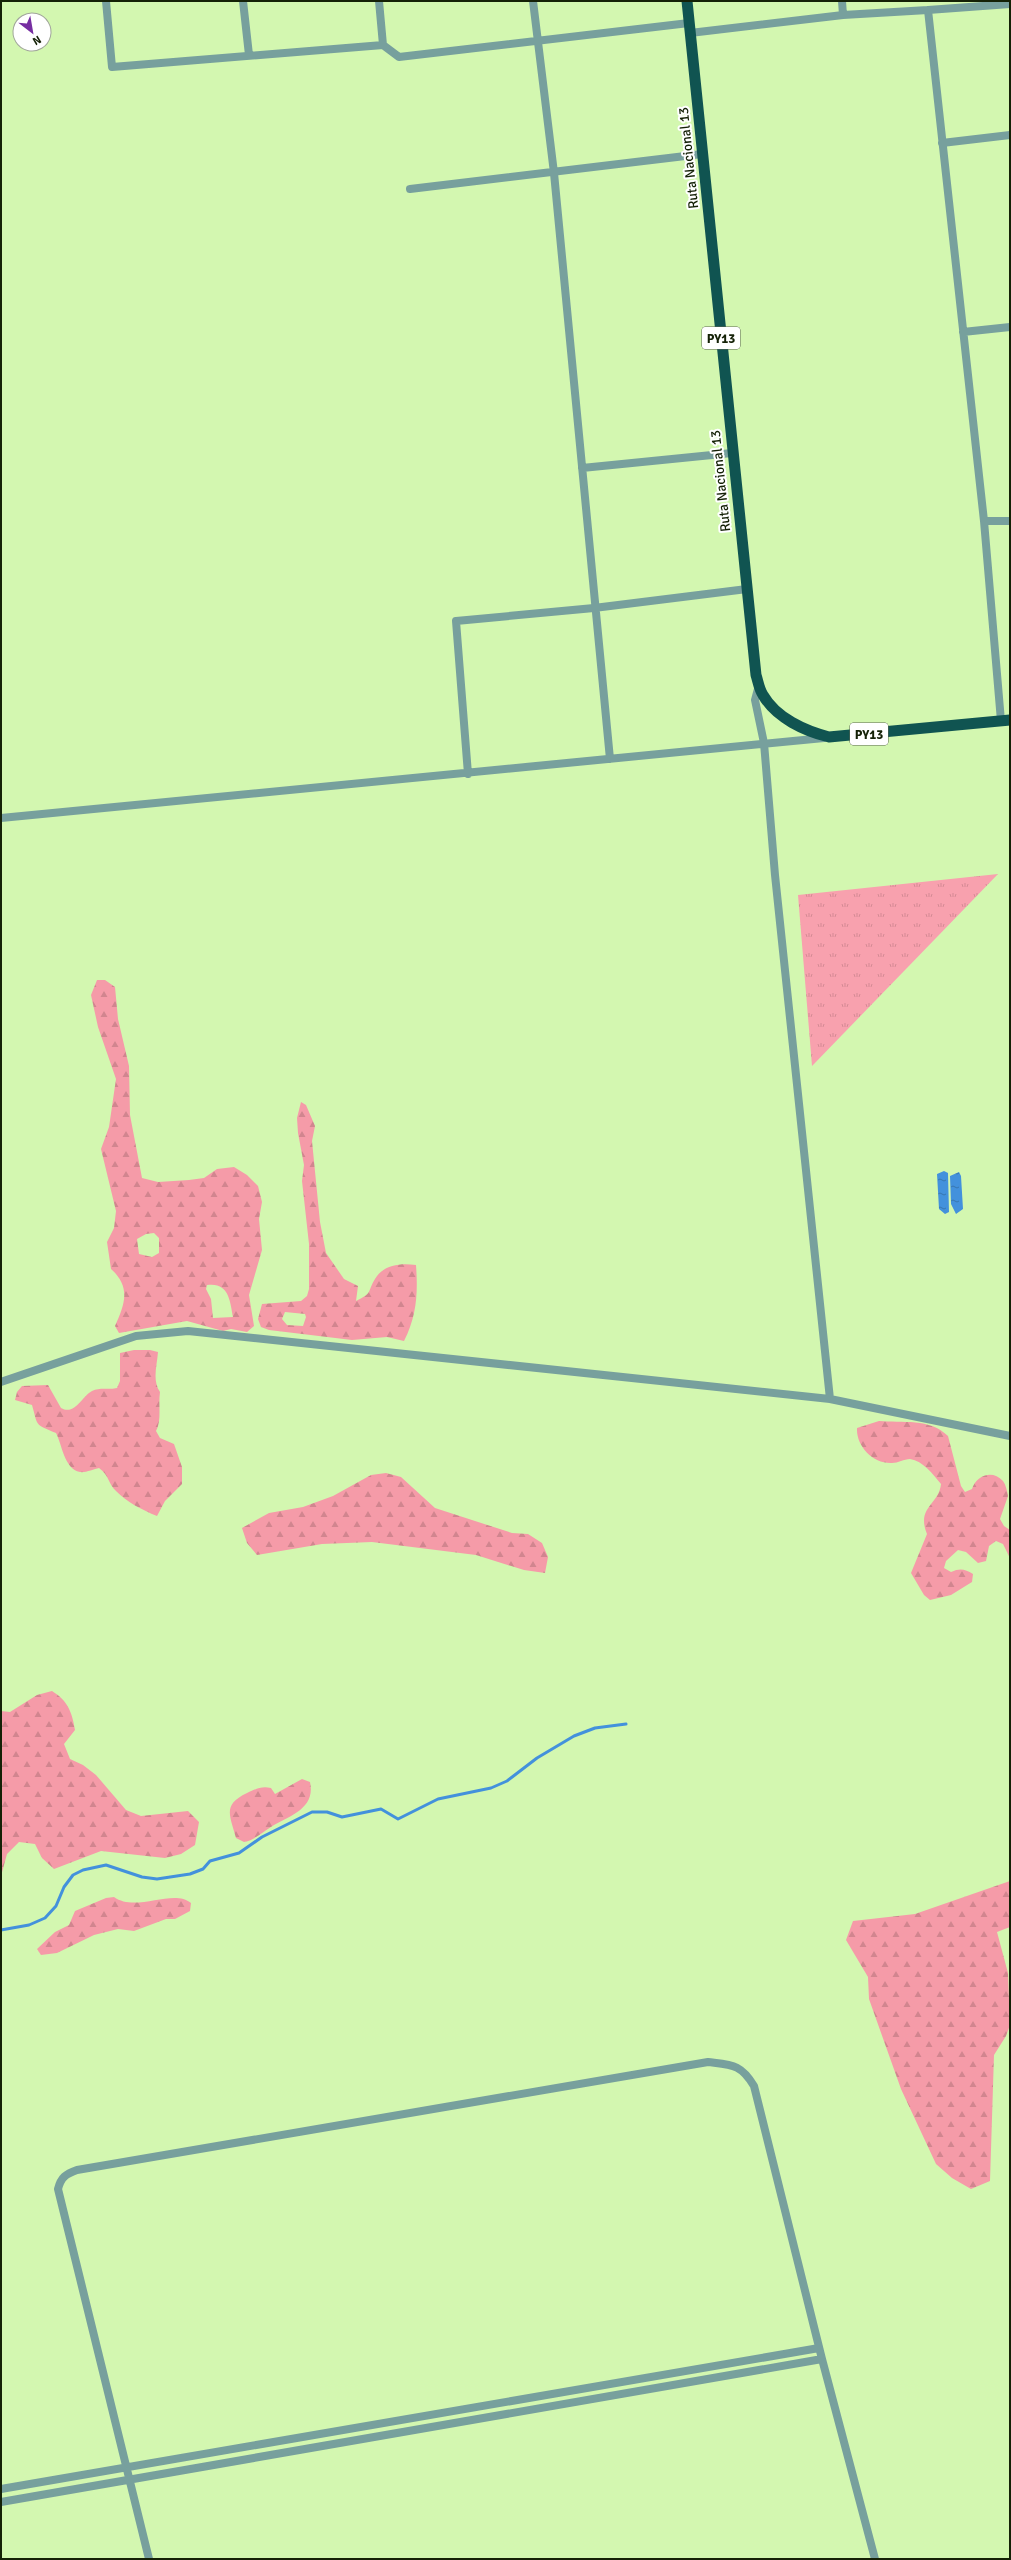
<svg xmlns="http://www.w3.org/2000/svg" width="1011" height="2560" font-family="Signika,sans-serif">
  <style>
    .grass { fill: url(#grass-tufts) }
    .forest { fill: url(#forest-firs); fill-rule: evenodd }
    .water { fill: url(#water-ripples) }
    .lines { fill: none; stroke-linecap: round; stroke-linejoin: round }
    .stream { stroke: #4391dc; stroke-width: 3 }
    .minor { stroke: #77a09d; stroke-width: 8 }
    .trunk { stroke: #105451; stroke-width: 11 }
    .labels { text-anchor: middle; stroke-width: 4; stroke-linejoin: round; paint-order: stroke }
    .shield { fill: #fff; stroke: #5a6451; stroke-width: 1 }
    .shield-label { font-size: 13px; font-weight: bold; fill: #142106 }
    .street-label { font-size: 14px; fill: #142106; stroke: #fff }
  </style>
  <defs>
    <pattern id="grass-tufts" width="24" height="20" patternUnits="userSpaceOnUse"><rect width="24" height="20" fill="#f8a1ae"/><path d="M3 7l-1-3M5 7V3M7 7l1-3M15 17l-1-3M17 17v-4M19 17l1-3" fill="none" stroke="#d48a94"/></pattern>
    <pattern id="forest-firs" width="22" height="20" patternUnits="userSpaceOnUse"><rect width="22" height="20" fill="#f59ba8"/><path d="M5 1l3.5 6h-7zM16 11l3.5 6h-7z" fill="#d1858f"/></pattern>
    <pattern id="water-ripples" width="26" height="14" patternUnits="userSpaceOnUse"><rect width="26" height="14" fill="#4391dc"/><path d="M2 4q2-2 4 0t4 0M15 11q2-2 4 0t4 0" fill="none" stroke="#3776b0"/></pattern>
  </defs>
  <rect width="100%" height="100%" fill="#d3f7b0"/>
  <!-- grass -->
  <path class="grass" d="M998,874l-186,192 -14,-171z"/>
  <!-- forest -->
  <path class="forest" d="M97,980h8l10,7 3,32 11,47 1,49 12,63 16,4 31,-2 15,-2 13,-9 17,-2 13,8 11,11 4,16 -3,17 3,31 -13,45 5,31 -7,6 -16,-3 -8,2 -36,-10 -68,12 -4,-7c10,-22 16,-39 -4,-57l-4,-27 7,-14 2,-17 -15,-62 8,-22 7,-48 -18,-52 -7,-32zM154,1233l5,5v15l-7,4 -13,-3 -2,-15 9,-5zM207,1285c22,-3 23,16 26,32l-20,1 -2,-19 -5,-10z
    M301,1102l5,3 9,21 -3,15 8,81 6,31 18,26 14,7 -2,15c17,-8 11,-9 19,-22 9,-15 26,-16 41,-14 2,27 1,51 -12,76l-17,-4 -35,3 -83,-10 -8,-3 -3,-8 4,-15 39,-3 6,-5 2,-7v-45l-7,-63 2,-16 -6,-32 -1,-15zM285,1312l20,2 1,3 -3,9 -16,-1 -5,-6z
    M134,1350h16l8,2c-1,14 -6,28 2,40 -2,13 2,28 -4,39l4,7 14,6 8,23v17l-17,17 -8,15c-15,-6 -30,-14 -41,-25 -8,-7 -6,-15 -17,-23 -5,1 -14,5 -19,4 -16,-3 -18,-28 -24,-39 -22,-9 -18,-7 -24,-28l-17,-5 2,-8 5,-6 26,-1 13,23c14,8 21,-12 31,-17 8,-4 16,-1 25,-3l3,-7v-28z
    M879,1421c23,2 51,-3 69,15l13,50 4,6 7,-3c4,-13 20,-20 31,-8 3,4 4,10 5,15l-8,23 4,7 6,4v28l-7,-14 -7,-3 -7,5 -3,15 -8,2 -12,-11 -8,-2 -12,11 -2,7 7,4c9,-4 14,-3 22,2l-1,8 -21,13 -21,5 -6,-5 -13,-22 16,-39c-11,-27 12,-29 14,-50 -8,-10 -18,-23 -31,-25 -6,0 -12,4 -18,4 -19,1 -36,-17 -35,-35z
    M386,1473l15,4 34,31 77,25 16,1 14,9 6,14 -3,16 -21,-3 -48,-15 -104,-13 -50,2 -65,11 -10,-12 -5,-15 27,-15 34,-6 30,-11 38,-21z
    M52,1691c16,10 20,21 23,39l-11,14 6,15 13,6 13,10 30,35 15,6 47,-5 11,11 -4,23 -14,9 -16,4 -64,-7 -47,18 -12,-11 -7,-14 -16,-2 -12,12 -6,22v-165l9,1 27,-17z
    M302,1779l8,3c6,27 -21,34 -39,45 -10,6 -16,13 -27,15l-8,-4c-6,-23 -14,-33 11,-45 9,-4 14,-7 24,-5l4,6z
    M1010,1881v46l-13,5 11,41 2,52 -4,11 -12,19 -4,126 -19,8 -19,-11 -16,-14 -35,-75 -32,-90 -1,-22 -22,-37 7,-19 62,-7z
    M114,1897c22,16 59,-9 77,6l-1,8 -15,8h-9l-32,12 -16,-2 -24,6 -37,18 -16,2 -4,-6 18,-17 14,-7 6,-14 31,-13z"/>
  <!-- water -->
  <path class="water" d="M944,1171l4,2 1,39 -4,2 -6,-5 -2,-35z
    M959,1172l2,4 2,33 -7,5 -5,-10 -1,-28z"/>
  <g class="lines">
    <!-- stream -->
    <path class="stream" d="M1,1930l28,-5 16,-7 11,-12 8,-19 9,-12 10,-5 23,-5 36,12 15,2 33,-5 13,-5 7,-8 29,-8 23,-16 50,-25h15l15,5 39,-8 17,10 40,-20 53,-11 16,-7 30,-23 37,-22 21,-8 31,-4"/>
    <!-- minor -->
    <path class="minor" d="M106,1l6,66 271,-22
      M243,1l6,54
      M379,1l4,44 16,12 290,-34
      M533,1l21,172 56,586
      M842,1l1,14
      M928,10l82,-6
      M690,33l153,-18 85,-5 56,511 17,200
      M942,143l68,-8
      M410,189l292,-35
      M963,332l47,-5
      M582,468l150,-15
      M984,521h26
      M759,685l-4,15 9,43 11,132 55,524
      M468,774l-12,-153 138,-13 153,-19
      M1,818l823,-80
      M1,1382l135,-46 52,-5 642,68 180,37
      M1,2489l818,-141
      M1,2502l821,-143
      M149,2559l-91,-370c3,-12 8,-15 19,-19l631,-108c24,3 33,2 46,24l68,273 53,200"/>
    <!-- trunk -->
    <path class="trunk" d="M687,1l69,674c2,6 3,14 7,20 13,23 42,36 66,42l181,-17"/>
  </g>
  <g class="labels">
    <!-- shield labels -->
    <g class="shield">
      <rect x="702" y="327" width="38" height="22" rx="3"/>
      <rect x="850" y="723" width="38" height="22" rx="3"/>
    </g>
    <g class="shield-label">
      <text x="721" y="343">PY13</text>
      <text x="869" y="739">PY13</text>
    </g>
    <!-- street labels -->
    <g class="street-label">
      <text transform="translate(688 158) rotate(-96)" y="5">Ruta Nacional 13</text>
      <text transform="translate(720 481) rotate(-96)" y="5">Ruta Nacional 13</text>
    </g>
  </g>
  <!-- border -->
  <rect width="1011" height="2560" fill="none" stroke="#142106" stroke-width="4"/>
  <!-- north arrow -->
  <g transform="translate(32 32) rotate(149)"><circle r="19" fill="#ffffff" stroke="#a1a69b"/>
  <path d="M0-3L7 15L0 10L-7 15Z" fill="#762ea1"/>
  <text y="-6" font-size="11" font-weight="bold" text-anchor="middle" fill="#142106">N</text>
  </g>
</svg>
